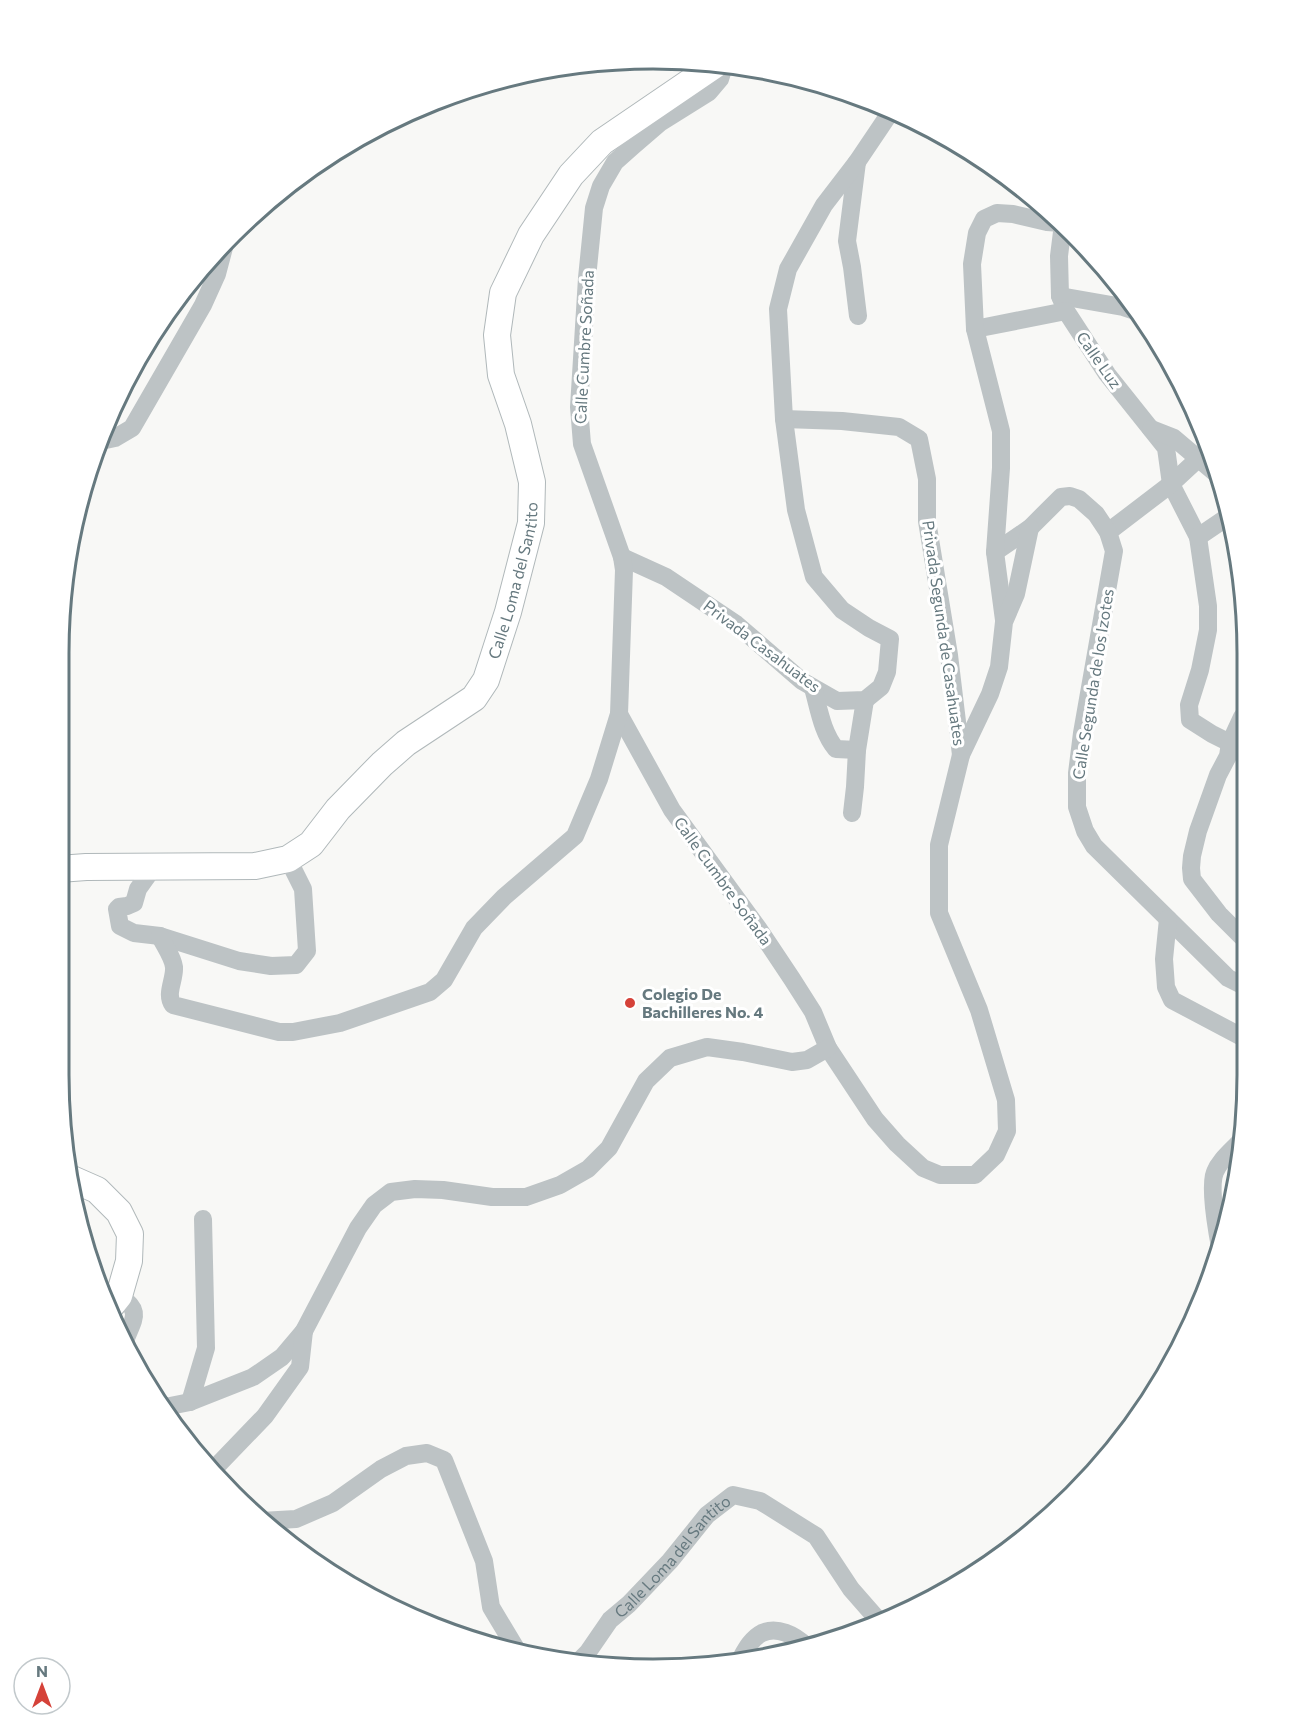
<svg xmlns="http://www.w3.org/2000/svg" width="1306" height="1728" font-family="Commissioner,sans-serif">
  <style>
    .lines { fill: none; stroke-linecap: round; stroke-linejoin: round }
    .secondary-casing { stroke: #b0b8ba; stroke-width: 28 }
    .minor { stroke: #bdc3c5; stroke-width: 18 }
    .secondary { stroke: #fff; stroke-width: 26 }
    .poi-dot { fill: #d54239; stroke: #fff; stroke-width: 2 }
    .labels { text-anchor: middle; stroke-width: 6; stroke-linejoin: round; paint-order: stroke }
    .street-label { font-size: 16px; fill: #66797f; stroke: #fff }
    .poi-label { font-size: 16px; font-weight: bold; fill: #66797f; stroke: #fff; text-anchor: start }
    .rim { fill: none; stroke: #66797f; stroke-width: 3 }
  </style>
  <rect width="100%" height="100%" fill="#f8f8f6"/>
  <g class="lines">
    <defs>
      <g id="secondary">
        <path id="s2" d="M59,869l27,-2 169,-1 33,-7 23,-15 27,-35 44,-45 24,-21 68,-45 12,-18 22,-68 23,-89 1,-41 -14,-58 -17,-49 -4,-40 6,-42 28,-58 40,-60 31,-33 113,-77"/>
        <path d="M72,1179l25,11 22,22 11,22 -1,27 -10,35 -8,10"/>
      </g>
    </defs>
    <!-- secondary casing -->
    <use href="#secondary" class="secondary-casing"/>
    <!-- minor -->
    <g class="minor">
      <path d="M857,162l-10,79 5,26 6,49"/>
      <path d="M1063,224l-4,32 1,40 6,15 41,63 59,74 5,36 27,53 10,69v24l-8,40 -11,35 1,15 22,14 18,9"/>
      <path d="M1060,296l63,11 15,5"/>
      <path d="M975,329l91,-18"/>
      <path d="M784,419l58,2 57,6 20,12 8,40v42l22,134 12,100"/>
      <path d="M1151,429l23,9 46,39"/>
      <path d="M101,441l14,-3 17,-10 71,-123 14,-31 9,-34"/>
      <path d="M1108,532l63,-48 27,-25"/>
      <path d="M1198,537l31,-21"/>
      <path d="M995,552l35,-24 31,-31 9,-1 9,3 17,15 12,18 6,19 -32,182 -5,40v34l8,24 9,15 134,132 14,7"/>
      <path d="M622,557l44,20 70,47 66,57 35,20 28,-1 16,-13 6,-15 3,-33 -21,-11 -27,-18 -28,-33 -18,-67 -12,-91 -6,-110 10,-40 36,-64 33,-43 35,-52"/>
      <path d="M1004,620l-9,-68 6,-84v-37l-26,-102 -3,-65 5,-31 7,-14 13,-6 16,1 34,8 14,1"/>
      <path d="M813,688c6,21 9,44 23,61l21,1"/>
      <path d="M619,714l53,96 86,118 34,51 21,33 15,36 47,71 22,25 26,24 17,7h35l21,-20 11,-24 -1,-31 -27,-90 -40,-97v-68l22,-90 29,-61 9,-27 5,-45 12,-28 14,-66"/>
      <path d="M1242,717l-12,26 -2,13 -10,19 -20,56 -6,25 -1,12 1,11 27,35 23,23"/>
      <path d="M852,813l3,-26 2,-37 8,-50"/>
      <path d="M149,868l-1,7 -10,14 -4,14 -7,3 -8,1 -2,2 3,17 14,7 26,3 79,25 32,5 25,-1 11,-14 -4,-62 -15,-30"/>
      <path d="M1168,919l-4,40 2,28 6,13 70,37"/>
      <path d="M160,936c4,9 13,21 14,31 1,13 -9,27 -1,38l106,27h14l47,-9 90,-31 14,-12 30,-52 30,-31 71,-61 24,-57 20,-65 5,-144 -2,-13 -40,-113 -3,-37 8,-129 7,-70 7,-22 14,-24 18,-16 28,-24 48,-30 11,-13 4,-13"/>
      <path d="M1220,1247c-3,-16 -11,-61 -5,-75 5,-13 19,-23 27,-33"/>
      <path d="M119,1296c24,15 14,23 6,45"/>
      <path d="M190,1402l16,-54 -3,-129"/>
      <path d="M165,1407l25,-5 63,-25 29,-20 22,-26 54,-103 16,-23 17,-13 24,-3 28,1 49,7h34l34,-12 28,-16 21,-21 37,-67 24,-23 37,-11 36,5 49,10 15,-2 21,-12"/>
      <path d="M213,1470l52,-54 35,-49 4,-36"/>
      <path d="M261,1521l35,-2 37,-16 48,-34 25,-13 21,-3 17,7 40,101 7,46 27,45"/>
      <path d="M741,1658c5,-9 11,-20 21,-25 15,-7 33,2 44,13"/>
      <path id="s1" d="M579,1661l9,-9 22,-32 19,-16 41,-43 37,-46 26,-20 27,6 56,35 35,53 28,32"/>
    </g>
    <!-- secondary -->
    <use href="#secondary" class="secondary"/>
  </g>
  <!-- markers -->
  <circle class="poi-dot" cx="630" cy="1003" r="6"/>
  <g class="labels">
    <!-- street labels -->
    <g class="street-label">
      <text transform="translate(584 347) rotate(-87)" y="6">Calle Cumbre Soñada</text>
      <text transform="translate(1099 360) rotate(55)" y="6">Calle Luz</text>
      <text dy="6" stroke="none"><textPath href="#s2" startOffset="603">Calle Loma del Santito</textPath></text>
      <text transform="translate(944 633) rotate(82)" y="6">Privada Segunda de Casahuates</text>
      <text transform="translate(762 646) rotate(37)" y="6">Privada Casahuates</text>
      <text transform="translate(1093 684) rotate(-81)" y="6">Calle Segunda de los Izotes</text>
      <text transform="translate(723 881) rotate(54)" y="6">Calle Cumbre Soñada</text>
      <text dy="6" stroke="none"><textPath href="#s1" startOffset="141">Calle Loma del Santito</textPath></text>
    </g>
    <!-- poi labels -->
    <g class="poi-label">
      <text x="642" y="1000">Colegio De<tspan x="642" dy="18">Bachilleres No. 4</tspan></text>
    </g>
  </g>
  <!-- crop -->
  <path d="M0 0H1306V1728H0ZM653 69H653A584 584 0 0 1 1237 653V1075A584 584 0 0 1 653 1659H653A584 584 0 0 1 69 1075V653A584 584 0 0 1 653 69Z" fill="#fff" fill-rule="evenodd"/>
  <path class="rim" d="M653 69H653A584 584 0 0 1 1237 653V1075A584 584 0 0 1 653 1659H653A584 584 0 0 1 69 1075V653A584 584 0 0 1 653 69Z"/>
  <!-- north arrow -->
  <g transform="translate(42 1686)"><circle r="28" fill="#ffffff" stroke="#c2c9cc" stroke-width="1.5"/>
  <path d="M0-4.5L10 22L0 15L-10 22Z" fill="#d54239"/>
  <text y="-9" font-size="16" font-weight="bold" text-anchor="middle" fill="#66797f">N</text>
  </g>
</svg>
